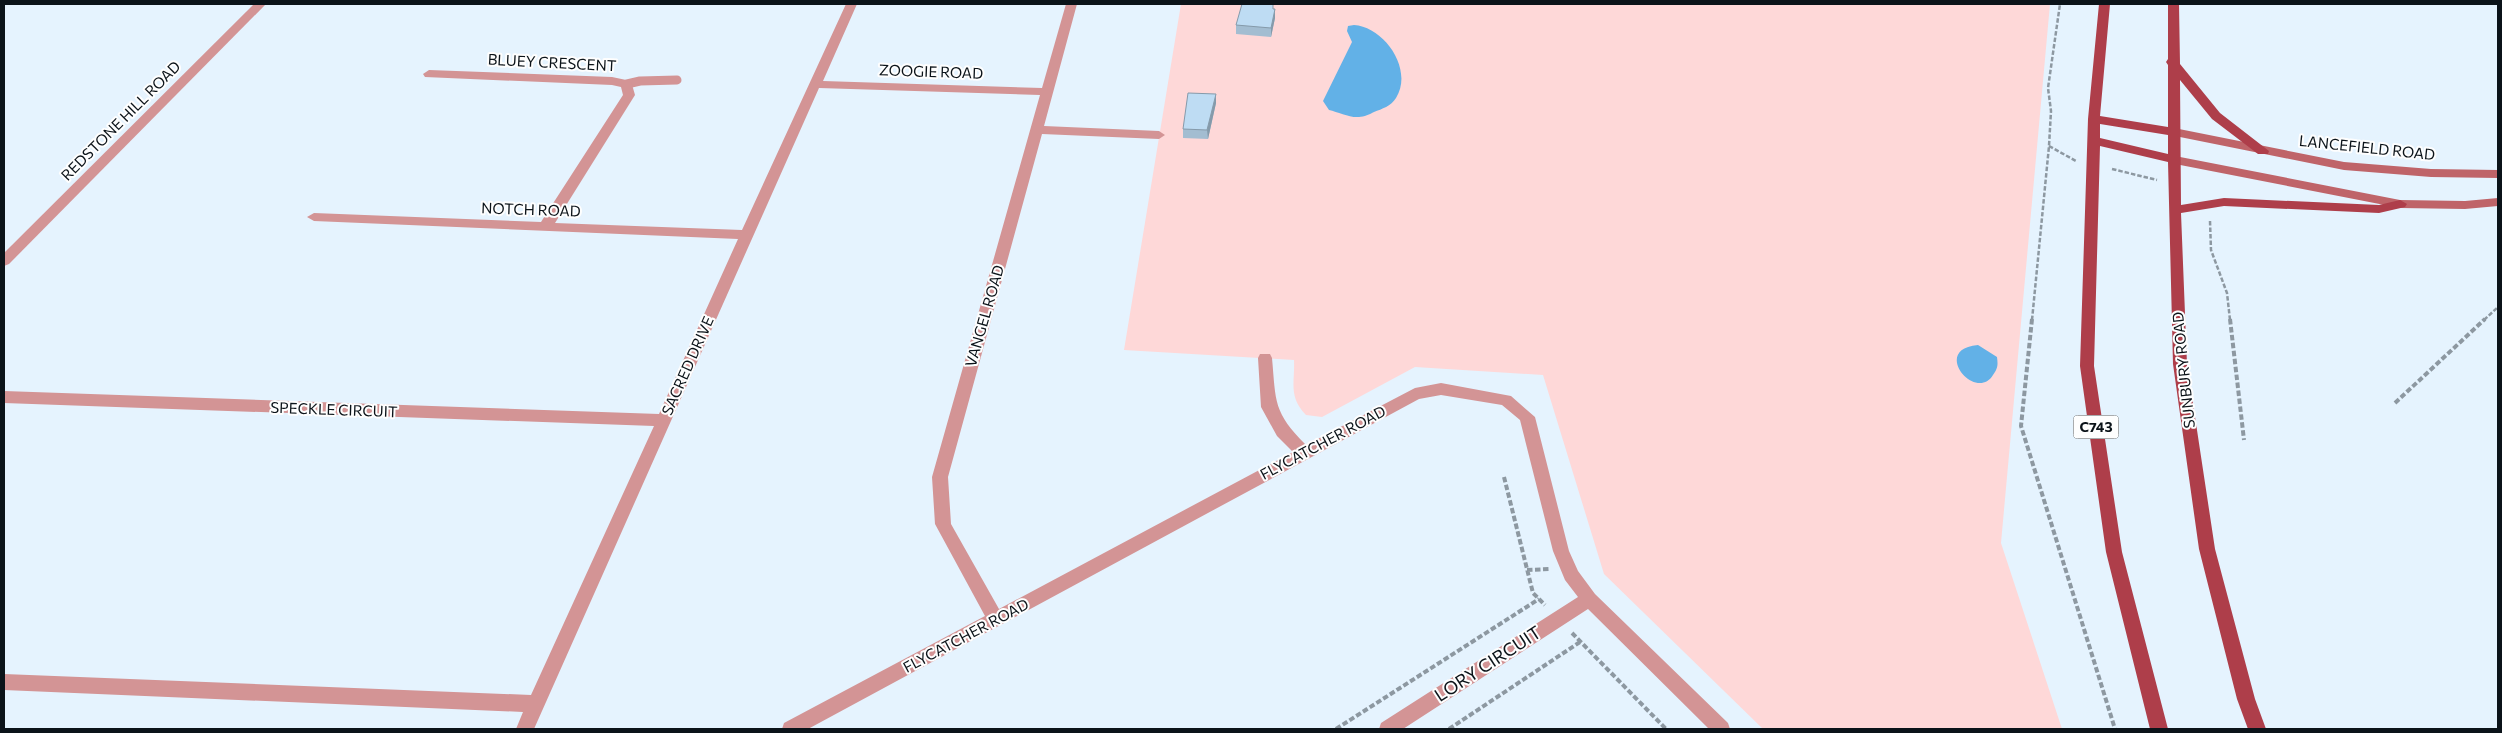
<svg xmlns="http://www.w3.org/2000/svg" width="2502" height="733" font-family="Commissioner,sans-serif">
  <style>
    .green { fill: #fed8d8 }
    .water { fill: #62b1e7 }
    .lines { fill: none; stroke-linecap: round; stroke-linejoin: round }
    .path-far1 { stroke: #8d98a1; stroke-width: 2.5; stroke-dasharray: 4.5 2; stroke-linecap: butt }
    .path { stroke: #8d98a1; stroke-width: 4; stroke-dasharray: 5.5 2.5; stroke-linecap: butt }
    .service { stroke: #d39495; stroke-width: 9 }
    .minor { fill: #d39495; fill-rule: evenodd }
    .tertiary { fill: #d39495; fill-rule: evenodd }
    .secondary { fill: #bf6469; fill-rule: evenodd }
    .primary { fill: #ae3e4a; fill-rule: evenodd }
    .wall { fill: #a3bdd1 }
    .shaded-wall { fill: #859aaa }
    .building { fill: #bedcf3; stroke: #859aaa }
    .labels { text-anchor: middle; stroke-width: 4; stroke-linejoin: round; paint-order: stroke }
    .shield { fill: #fefefe; stroke: #545a5e; stroke-width: 1 }
    .shield-label { font-size: 14px; font-weight: bold; fill: #0b1319 }
    .street-label { font-size: 15px; fill: #0b1319; stroke: #fefefe }
    .near-street-label { font-size: 18px; fill: #0b1319; stroke: #fefefe }
  </style>
  <rect width="100%" height="100%" fill="#e5f3fe"/>
  <!-- green -->
  <path class="green" d="M1181,4h869l-49,539 61,186h-299l-159,-155 -61,-199 -128,-8 -93,50 -16,-2c-18,-19 -11,-32 -12,-55l-170,-10z"/>
  <!-- water -->
  <path class="water" d="M1354,25c30,2 60,44 42,73 -5,8 -14,11 -22,14 -4,2 -10,5 -15,5 -9,1 -21,-5 -30,-7l-6,-9 29,-59 -5,-11 1,-5z
    M1978,345l19,12c1,8 1,11 -4,18 -17,28 -63,-26 -15,-30z"/>
  <g class="lines">
    <!-- path-far1 -->
    <path class="path-far1" d="M2049,146l27,15
      M2112,169l45,11
      M2210,221l1,29 16,43 3,27
      M2032,320l17,-174 2,-35 -3,-23 12,-84
      M2484,320l14,-13"/>
    <!-- path -->
    <path class="path" d="M2032,319l-11,107 94,303
      M2230,319l14,121
      M2395,403l90,-84
      M1504,477l29,116 12,12
      M1527,570l22,-1
      M1572,633l94,96
      M1336,729l203,-130
      M1449,729l131,-87"/>
    <!-- service -->
    <path class="service" d="M627,84l13,-3 37,-1"/>
    <!-- minor -->
    <path class="minor" d="M846,4h11l-34,77 219,7 24,-84h11l-33,122 115,5 6,4 -6,4 -117,-5 -94,343 3,47 48,85 294,-157 -16,-16 -16,-29 -3,-49 2,-4h10l2,4c4,44 1,54 34,87l109,-57 26,-5 70,13 24,21 34,134 9,20 17,23 133,129 2,6h-21l-121,-120 -185,120h-24l2,-6 197,-126 -13,-17 -12,-29 -33,-131 -18,-15 -61,-10 -22,4 -611,330h-26l2,-6 201,-107 -50,-92 -3,-47 108,-382 -221,-7 -285,641h-18l7,-17 -519,-22v-16l527,21 123,-269 -650,-23v-12l655,23 79,-175 -424,-18 -7,-4 7,-4 227,9 82,-127 -2,-8 -9,-2 -187,-8 -2,-3 6,-4 183,7 19,4 4,14 -80,128 187,7z"/>
    <!-- tertiary -->
    <path class="tertiary" d="M254,4h12l-257,260 -5,2v-13z"/>
    <!-- secondary -->
    <path class="secondary" d="M2174,128l170,34 87,7 67,1v8l-67,-1 -87,-7 -174,-35 -2,-3 2,-3z
      M2175,156l225,44 65,1 33,-3v8l-33,3 -65,-1 -230,-45 -1,-3 1,-3z"/>
    <!-- primary -->
    <path class="primary" d="M2099,4h11l-10,112 68,11v-62l-2,-3 2,-3v-55h11l1,60 40,49 49,38 -1,3h-10l-46,-35 -32,-39 1,125 43,-7 155,7 21,-5 7,4 -2,3 -26,6 -155,-7 -43,7 6,151 28,185 40,150 11,30h-18l-11,-30 -38,-150 -26,-185 -5,-202 -68,-16 -6,220 28,186 46,177h-18l-44,-177 -26,-186 8,-247zM2100,124l68,11v19l-68,-16z"/>
  </g>
  <!-- wall -->
  <path class="wall" d="M1274,9h1v9l-4,19 -35,-3v-9z
    M1216,94v9l-8,36 -25,-1v-9z"/>
  <!-- shaded-wall -->
  <path class="shaded-wall" d="M1275,9v9l-4,19v-9z
    M1216,94v9l-8,36 -1,-9z"/>
  <!-- building -->
  <path class="building" d="M1242,4h31v5h2l-4,19 -35,-3z
    M1188,93l28,1 -9,36 -24,-1z"/>
  <g class="labels">
    <!-- shield labels -->
    <rect class="shield" x="2073.5" y="415.5" width="45" height="23" rx="4"/>
    <g class="shield-label">
      <text x="2096" y="432">C743</text>
    </g>
    <!-- street labels -->
    <g class="street-label">
      <text transform="translate(552 63) rotate(3)" y="5">BLUEY CRESCENT</text>
      <text transform="translate(931 72) rotate(2)" y="5">ZOOGIE ROAD</text>
      <text transform="translate(121 121) rotate(-45)" y="5">REDSTONE HILL ROAD</text>
      <text transform="translate(2367 148) rotate(6)" y="5">LANCEFIELD ROAD</text>
      <text transform="translate(531 210) rotate(2)" y="5">NOTCH ROAD</text>
      <text transform="translate(985 316) rotate(-74)" y="5">VANGEL ROAD</text>
      <text transform="translate(688 366) rotate(-66)" y="5">SACRED DRIVE</text>
      <text transform="translate(2184 370) rotate(-96)" y="5">SUNBURY ROAD</text>
      <text transform="translate(334 410) rotate(2)" y="5">SPECKLE CIRCUIT</text>
      <text transform="translate(1323 443) rotate(-28)" y="5">FLYCATCHER ROAD</text>
      <text transform="translate(966 636) rotate(-28)" y="5">FLYCATCHER ROAD</text>
    </g>
    <!-- near-street labels -->
    <g class="near-street-label">
      <text transform="translate(1488 664) rotate(-33)" y="6">LORY CIRCUIT</text>
    </g>
  </g>
  <!-- border -->
  <rect width="2502" height="733" fill="none" stroke="#0b1319" stroke-width="10"/>
</svg>
